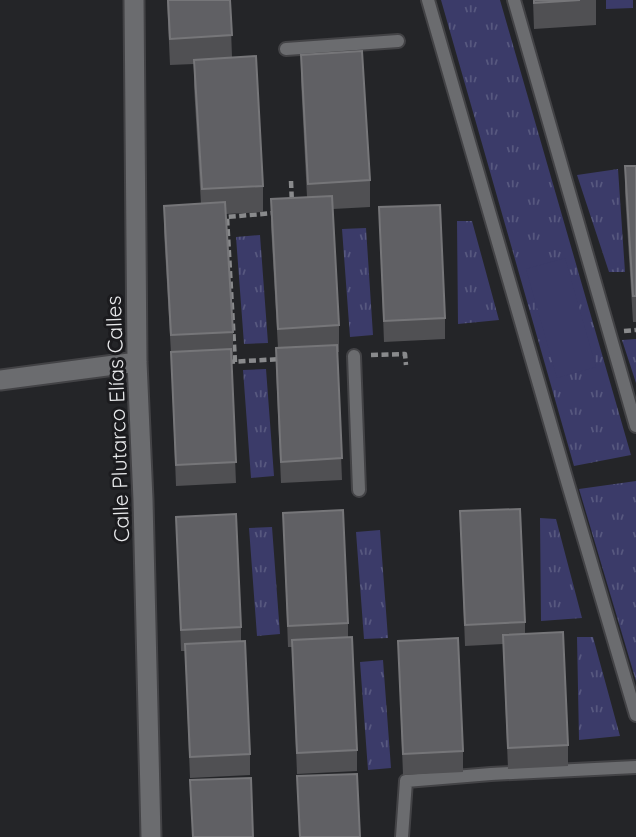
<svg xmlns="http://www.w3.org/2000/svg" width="636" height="837" font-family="Quicksand,sans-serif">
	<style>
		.grass { fill: url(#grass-tufts) }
		.pitch { fill: #3b3b69 }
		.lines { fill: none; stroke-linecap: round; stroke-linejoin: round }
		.service-casing { stroke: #434346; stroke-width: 16 }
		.minor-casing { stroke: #434346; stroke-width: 23 }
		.path { stroke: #898a8c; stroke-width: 4.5; stroke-dasharray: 7 3.5; stroke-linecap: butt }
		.service { stroke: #6b6c6f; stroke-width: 12 }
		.minor { stroke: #6b6c6f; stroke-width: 19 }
		.wall { fill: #505053 }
		.building { fill: #606064; stroke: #767679; stroke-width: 2 }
		.labels { text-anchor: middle; stroke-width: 6; stroke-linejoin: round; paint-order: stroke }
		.street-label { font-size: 21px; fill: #e9eaec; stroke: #1b1b1e }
	</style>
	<defs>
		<pattern id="grass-tufts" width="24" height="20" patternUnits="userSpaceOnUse" patternTransform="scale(1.75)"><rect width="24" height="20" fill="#3b3b69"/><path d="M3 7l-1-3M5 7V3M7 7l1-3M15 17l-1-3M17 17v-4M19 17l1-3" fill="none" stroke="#57587f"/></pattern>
	</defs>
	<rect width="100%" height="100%" fill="#242528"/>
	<path class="grass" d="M441,0h59l131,455 -57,11z
		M606,0h27v8l-27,1z
		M618,169l7,103h-16l-32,-97z
		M457,221h15l27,99 -41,4z
		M366,228l7,107 -23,2 -8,-108z
		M260,235l8,108 -24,1 -8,-107z
		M636,339v44l-14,-43z
		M266,369l8,107 -23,2 -8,-108z
		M636,481v200l-57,-192z
		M540,518l16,1 26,99 -41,3z
		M272,527l8,107 -23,2 -8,-108z
		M380,530l8,108 -24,1 -8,-107z
		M577,637h16l27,99 -41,4z
		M383,660l8,108 -23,2 -8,-108z"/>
	<path class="pitch" d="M565,258l31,109 -39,11 -31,-109z"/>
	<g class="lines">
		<g class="service-casing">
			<path id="service" d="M428,0l139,481 69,234
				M514,0l122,426
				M286,49l112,-8
				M354,356l5,134
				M402,837l4,-56 85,-7 145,-7"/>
		</g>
		<g class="minor-casing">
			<path id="minor" d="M134,0l3,362 6,138 8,337
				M0,380l137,-18"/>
		</g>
		<path class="path" d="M291,181l1,23
			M624,331l12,-1
			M371,355l34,-1 1,11
			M228,362l54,-3
			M235,362l-8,-145 47,-4"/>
		<use href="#service" class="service"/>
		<use href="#minor" class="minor"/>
	</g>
	<path class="wall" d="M167,0h63l2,57 31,129v26l-37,2 7,118v26h-2l5,125 -60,3 -5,-133 -7,-121v-26l37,-2 -7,-118v-22l-24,1z
		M533,0h63v25l-62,4z
		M301,55l69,125v27l-37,2 6,116v27h-2l5,128 -61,3 -5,-114v-21h2l-7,-122v-27l36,-2 -6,-116z
		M625,166h11v156h-3l-8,-129z
		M379,207l66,111v21l-61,3z
		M460,511l65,111v11l43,112v21l-60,3 -5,-125 -38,2z
		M283,513l65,110v14l9,113v21l-60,3 -5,-127h-4z
		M176,517l65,110v14l9,113v21l-60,3 -5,-127h-4z
		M398,641l65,110v21l-60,3z
		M297,776l63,61h-61z"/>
	<path class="building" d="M168,0h62l2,35 -62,4z
		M534,0h46l-46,3z
		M362,51l8,129 -62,4 -7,-129z
		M256,56l7,130 -61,3 -8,-129z
		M625,166h11v130h-3z
		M332,196l7,129 -61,4 -7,-130z
		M225,202l8,130 -62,3 -7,-129z
		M440,205l5,113 -61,3 -5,-114z
		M337,345l5,113 -61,4 -5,-114z
		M231,349l5,113 -60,3 -5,-113z
		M520,509l5,113 -60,3 -5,-114z
		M343,510l5,113 -60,3 -5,-113z
		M236,514l5,113 -60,3 -5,-113z
		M563,632l5,113 -60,3 -5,-113z
		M352,637l5,113 -60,3 -5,-113z
		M458,638l5,113 -60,3 -5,-113z
		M245,641l5,113 -60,3 -5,-113z
		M357,774l3,63h-60l-3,-61z
		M251,778l2,59h-60l-3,-57z"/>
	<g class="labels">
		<g class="street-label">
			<text transform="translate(118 419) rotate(-92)" y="7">Calle Plutarco Elías Calles</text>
		</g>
	</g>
</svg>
